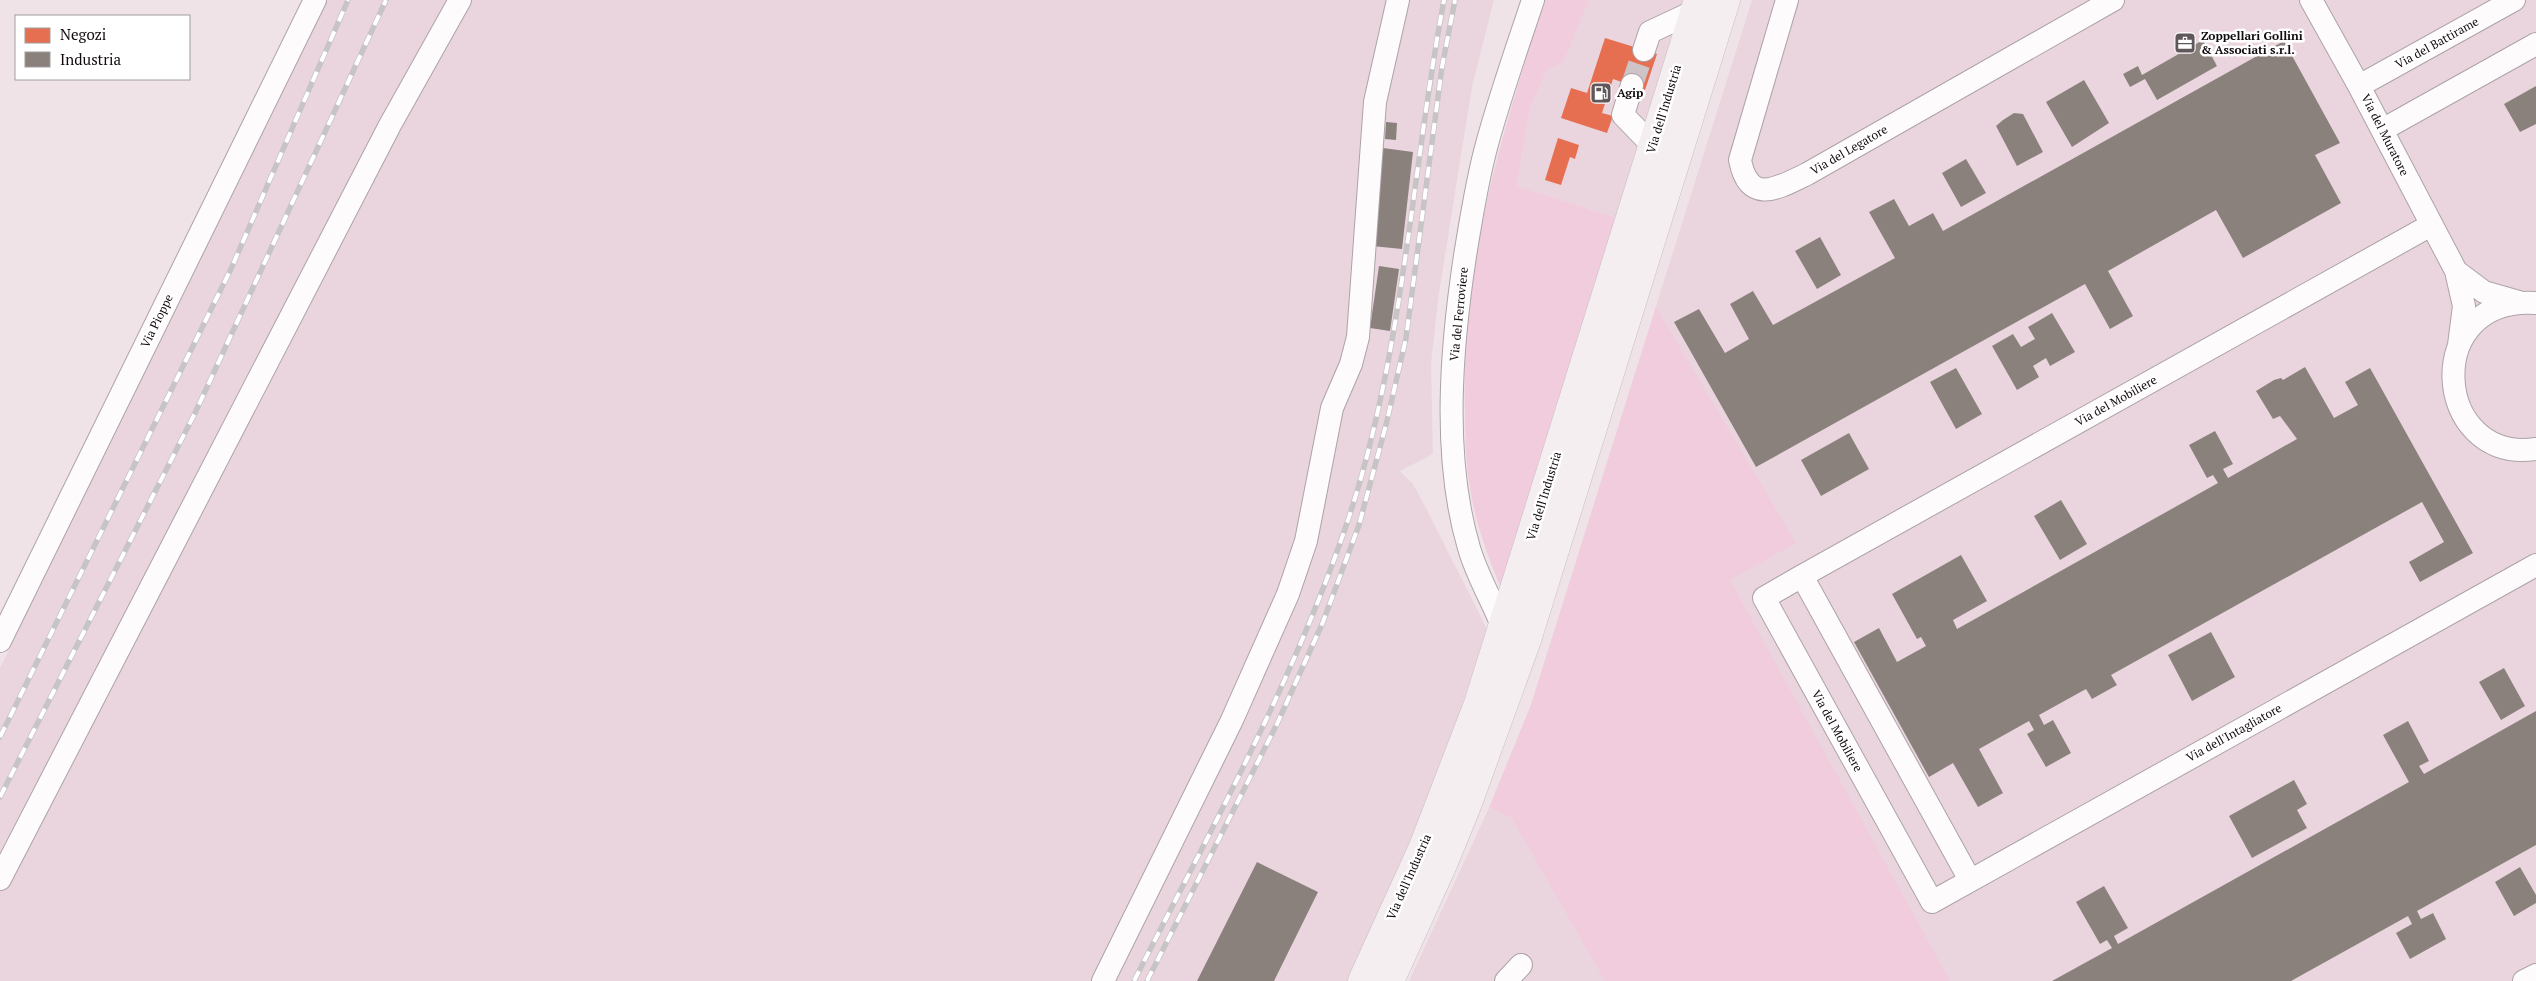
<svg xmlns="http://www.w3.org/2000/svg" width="2536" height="981" font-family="'PT Serif',serif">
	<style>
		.built { fill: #ead5de }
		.green { fill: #f0ccdc }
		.shops { fill: #e76f51 }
		.industry { fill: #8a817c }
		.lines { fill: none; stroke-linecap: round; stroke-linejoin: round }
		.minor-tunnel { stroke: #cec3c7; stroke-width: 22; stroke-dasharray: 22 11; stroke-linecap: butt }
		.minor-casing { stroke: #aca3a7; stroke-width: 24 }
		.major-casing { stroke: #c5bfc2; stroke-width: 29 }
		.minor { stroke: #fdfbfc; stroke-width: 22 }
		.major { stroke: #f5eef1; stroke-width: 28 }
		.rail-casing { stroke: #c6c4c5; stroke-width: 5.5 }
		.rail { stroke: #fff; stroke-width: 4; stroke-dasharray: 11; stroke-linecap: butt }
		.labels { text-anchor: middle; stroke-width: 5; stroke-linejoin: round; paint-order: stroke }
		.poi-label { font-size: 12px; font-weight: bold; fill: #120b0e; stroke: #fff; text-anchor: start }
		.street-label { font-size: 12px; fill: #120b0e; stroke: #fff }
	</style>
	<rect width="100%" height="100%" fill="#efe3e8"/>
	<path class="built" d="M324,0h1170l-22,87 -33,206 -8,71 2,90 -33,17 13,13 13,24 62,123 -52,148 -86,202h-1350v-313z
		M1589,0h96l-67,218 -101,-32 13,-77 17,-40z
		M1752,0h784v981h-1127l80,-173 42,-103z"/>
	<path class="green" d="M1545,0h44l-26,62 -16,7 -17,40 -13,77 101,32 -116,373c-13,-32 -25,-63 -31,-97 -5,-27 -6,-56 -6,-84 -5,-142 36,-276 80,-410z
		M1656,307l140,236 -66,37 220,401h-345l-94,-164 -22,-9 42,-103z"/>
	<path class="shops" d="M1605,38l52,16 -12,36 -32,-11 -11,34 11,3 -6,17 -46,-15 10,-30 16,5z
		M1558,138l21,7 -4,14 -5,-2 -9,28 -16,-5z"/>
	<path class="industry" d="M2203,40l14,26 -60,34 -12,-21 -15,8 -7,-13 15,-8 4,9z
		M2284,41l56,102 -25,12 26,48 -98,55 -27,-48 -108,61 25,45 -23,13 -25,-45 -329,183 -82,-145 25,-13 26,44 24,-14 -19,-35 23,-13 20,34 122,-67 -26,-46 25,-13 15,27 24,-13 10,18z
		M2084,80l25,43 -37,24 -26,-45z
		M2536,86v38l-16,8 -16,-28z
		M2014,113l9,1 20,38 -26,14 -21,-40 7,-6z
		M1386,122l11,1 -1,17 -11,-1z
		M1383,148l30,4 -11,97 -30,-3z
		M1966,159l20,34 -25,14 -19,-34z
		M1820,237l21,38 -24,14 -22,-38z
		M1379,266l20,3 -9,62 -20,-3z
		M2052,313l23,39 -25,14 -4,-8 -13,8 6,11 -22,13 -25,-44 21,-12 8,13 14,-8 -7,-12z
		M2305,367l29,51 24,-13 -13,-23 25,-14 103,185 -53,29 -11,-20 35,-20 -22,-40 -311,173 6,10 -25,14 -6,-10 -47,26 5,10 9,-5 18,33 -25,14 -19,-33 7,-4 -5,-9 -50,28 24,44 -25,14 -25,-44 -24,14 -75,-135 25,-14 18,34 29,-16 -5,-9 -4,2 -25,-45 69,-39 26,46 -34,19 4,9 261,-146 -5,-8 -6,3 -18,-33 26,-14 18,33 -10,5 5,9 69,-39 -17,-23 -7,3 -17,-28 18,-11 7,-2 2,2z
		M1956,368l26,46 -26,15 -26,-47z
		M1849,433l20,36 -48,27 -20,-36z
		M2061,500l26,44 -27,16 -26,-44z
		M2211,632l24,45 -43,24 -24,-46z
		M2504,668l21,38 -24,14 -22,-38z
		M2536,711v134l-119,66 4,8 12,-6 13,26 -36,20 -14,-26 16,-9 -4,-8 -117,65h-239l60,-33 -5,-8 -7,4 -24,-42 28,-16 24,42 -14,8 4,8 291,-162 -26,-47 25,-14 21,40 -10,5 5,8z
		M2294,780l13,24 -10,6 10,18 -55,30 -23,-42z
		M1257,862l61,30 -44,89h-77z
		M2520,867l16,28v8l-22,13 -19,-34z"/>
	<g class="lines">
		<path class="minor-tunnel" d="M1632,85l12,-35"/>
		<g class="minor-casing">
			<path id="minor" d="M1787,0l-47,160c9,46 38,28 67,14l306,-174
				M2311,0l48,86 97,185 8,35 -5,39
				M1644,50l6,-18 45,-21
				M1632,85l-9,30 30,31
				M2359,86l155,-86
				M2382,130l154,-86
				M2456,271l28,21 35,10
				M2536,303c-116,-8 -104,161 0,146
				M1802,576l-38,22 168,304 604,-337
				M1503,628c-10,-26 -26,-52 -34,-80 -27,-91 -18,-200 -4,-292 6,-37 12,-76 22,-112 13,-48 30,-96 46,-144
				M0,641l315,-641
				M0,879l390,-754 70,-125
				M1970,880l-168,-304 629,-351
				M1103,981l129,-261 56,-126 18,-53 26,-133 19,-44 7,-27 17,-235 23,-102
				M1506,981l15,-16
				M2524,981l12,-6"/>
		</g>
		<g class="major-casing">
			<path id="major" d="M1362,981l61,-134 55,-143 220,-704
				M1390,981l54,-119 24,-59 59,-163 199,-640"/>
		</g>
		<use href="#minor" class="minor"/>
		<use href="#major" class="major"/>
		<g class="rail-casing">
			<path id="rail" d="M0,737l231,-468 117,-269
				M0,797l195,-384 191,-413
				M1134,981c76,-150 159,-298 213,-458 57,-170 64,-349 97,-523
				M1147,981l130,-257 46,-102 36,-97 27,-100 20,-87 36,-271 13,-67"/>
		</g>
		<use href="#rail" class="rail"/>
	</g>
	<defs>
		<g id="office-square" transform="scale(1.125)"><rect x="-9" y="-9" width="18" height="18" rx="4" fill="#5f575a" stroke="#fff"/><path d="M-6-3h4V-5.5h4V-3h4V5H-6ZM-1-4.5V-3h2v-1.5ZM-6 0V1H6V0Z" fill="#fff"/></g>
		<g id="fuel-square" transform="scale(1.125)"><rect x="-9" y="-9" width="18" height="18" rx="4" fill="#5f575a" stroke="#fff"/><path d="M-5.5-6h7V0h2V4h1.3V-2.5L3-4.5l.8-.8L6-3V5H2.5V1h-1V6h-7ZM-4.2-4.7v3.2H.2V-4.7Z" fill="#fff"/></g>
	</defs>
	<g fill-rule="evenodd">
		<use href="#office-square" x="2185" y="43"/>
		<use href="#fuel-square" x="1601" y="93"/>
	</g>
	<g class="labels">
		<g class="poi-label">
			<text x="2201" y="40">Zoppellari Gollini<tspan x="2201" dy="14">&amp; Associati s.r.l.</tspan></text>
			<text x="1617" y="97">Agip</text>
		</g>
		<g class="street-label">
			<text transform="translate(2437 43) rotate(-29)" y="4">Via del Battirame</text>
			<text transform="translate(1664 109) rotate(-73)" y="4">Via dell'Industria</text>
			<text transform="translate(2385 135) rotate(63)" y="4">Via del Muratore</text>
			<text transform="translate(1849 150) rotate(-30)" y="4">Via del Legatore</text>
			<text transform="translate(1459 314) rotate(-84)" y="4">Via del Ferroviere</text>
			<text transform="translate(157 321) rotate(-64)" y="4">Via Pioppe</text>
			<text transform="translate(2116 401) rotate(-29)" y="4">Via del Mobiliere</text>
			<text transform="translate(1544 496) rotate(-73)" y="4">Via dell'Industria</text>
			<text transform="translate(1837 731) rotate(61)" y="4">Via del Mobiliere</text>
			<text transform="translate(2234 733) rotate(-29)" y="4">Via dell'Intagliatore</text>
			<text transform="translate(1409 877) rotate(-66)" y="4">Via dell'Industria</text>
		</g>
	</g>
	<rect x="15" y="15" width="175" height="65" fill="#ffffff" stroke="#a09d9f"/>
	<rect x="25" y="28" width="25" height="15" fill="#e76f51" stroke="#a09d9f"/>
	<text x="60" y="40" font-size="15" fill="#120b0e">Negozi</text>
	<rect x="25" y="52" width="25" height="15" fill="#8a817c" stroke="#a09d9f"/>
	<text x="60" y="65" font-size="15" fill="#120b0e">Industria</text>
</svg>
